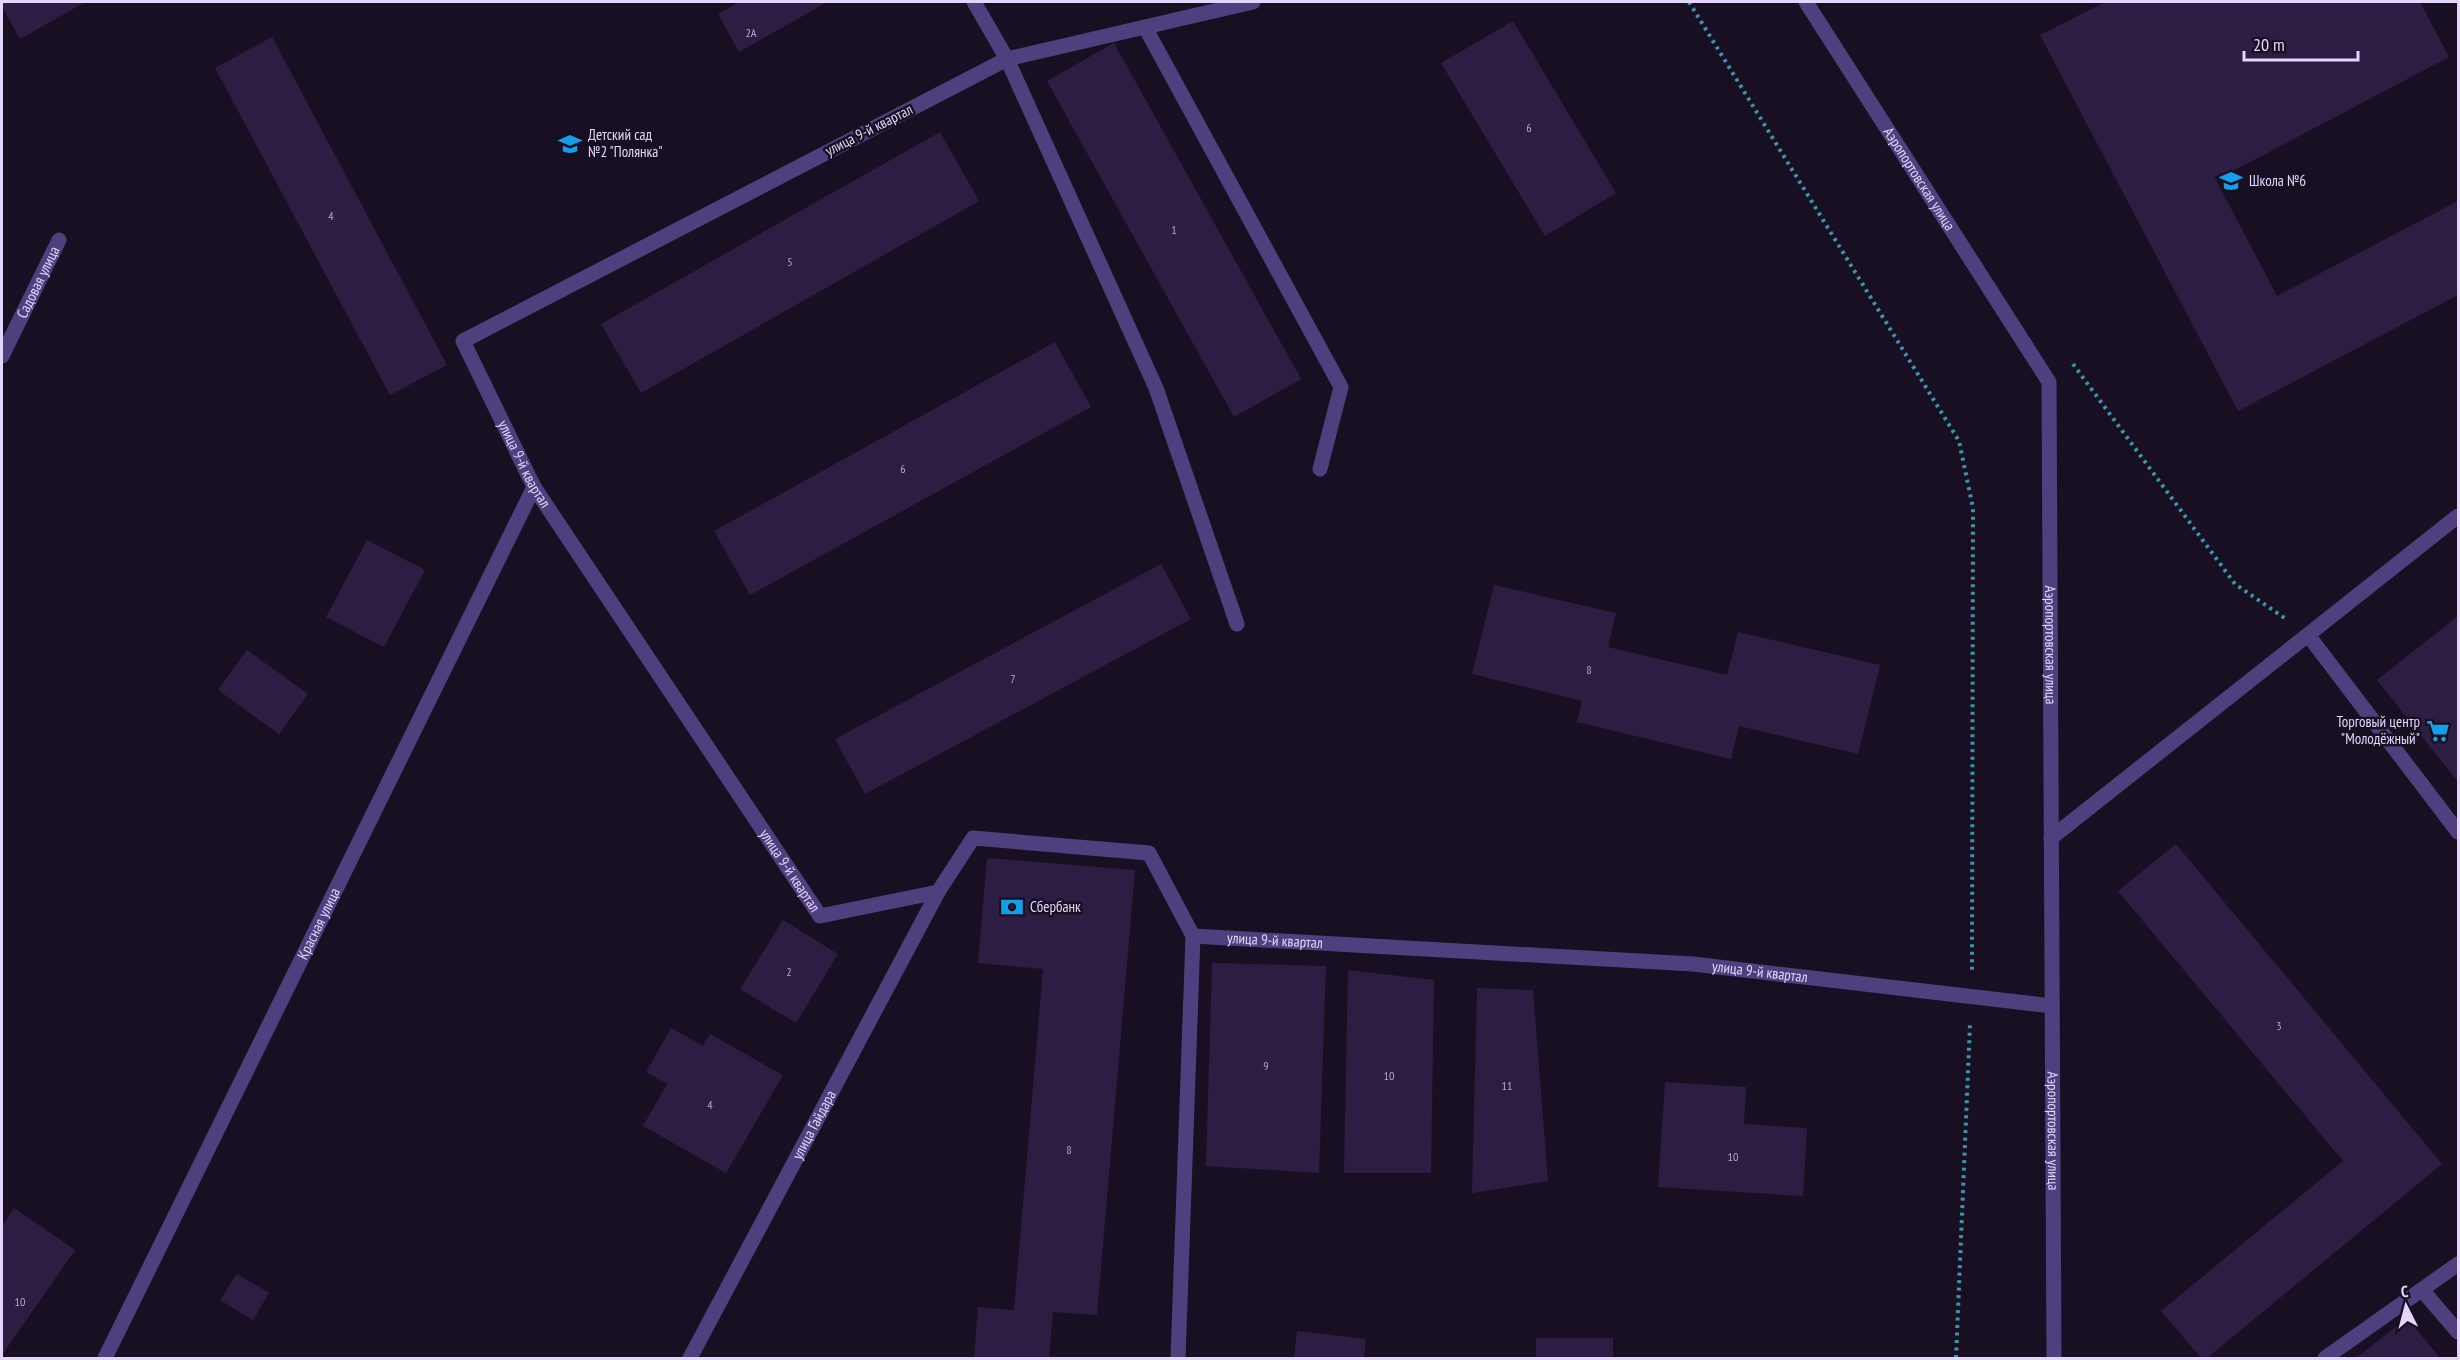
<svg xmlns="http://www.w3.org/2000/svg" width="2460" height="1360" font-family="'PT Sans Narrow',sans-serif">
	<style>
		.building { fill: #2e1d42 }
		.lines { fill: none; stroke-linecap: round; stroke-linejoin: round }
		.path { stroke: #3996ac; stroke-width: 4; stroke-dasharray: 3 4.5; stroke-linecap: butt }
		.minor { stroke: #503f7e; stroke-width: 15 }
		.labels { text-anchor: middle; stroke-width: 5; stroke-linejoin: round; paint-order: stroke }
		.number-label { font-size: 12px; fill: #b6a7ce }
		.street-label { font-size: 15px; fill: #e3d5fc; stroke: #181022 }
		.poi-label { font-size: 15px; fill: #e3d5fc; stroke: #181022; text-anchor: start }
	</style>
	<rect width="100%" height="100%" fill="#181022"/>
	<path class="building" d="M2,2h83l-65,37 -18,-32z
		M739,2h88l-88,50 -21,-38z
		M2105,2h315l29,55 -233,123 61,116 181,-95v94l-220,116 -198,-376z
		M1513,21l103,172 -71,43 -104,-173z
		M272,37l175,328 -57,30 -175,-327z
		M1114,43l187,336 -67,38 -187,-336z
		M940,132l39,69 -338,192 -40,-69z
		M1055,342l36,65 -341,188 -36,-64z
		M367,540l58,30 -41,77 -58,-30z
		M1161,564l30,55 -326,175 -30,-55z
		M1494,585l122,28 -8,34 119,28 11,-43 142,33 -22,89 -119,-28 -8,33 -154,-37 5,-21 -110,-27z
		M2458,616v166l-81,-102z
		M247,650l61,44 -29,40 -61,-44z
		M2176,844l266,320 -235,194h-6l-40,-47 182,-150 -225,-270z
		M987,858l148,12 -38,445 -44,-3 -4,46h-75l4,-51 36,3 29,-341 -65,-6z
		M783,920l55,34 -42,69 -56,-34z
		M1212,963l114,3 -7,207 -113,-7z
		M1348,970l86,10 -3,193h-87z
		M1477,988l56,2 15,191 -76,12z
		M671,1028l32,18 7,-12 73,41 -57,98 -83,-47 24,-42 -21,-12z
		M1665,1082l81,5 -2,37 63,4 -4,68 -145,-9z
		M14,1208l61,42 -73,105v-129z
		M237,1274l32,19 -16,27 -33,-20z
		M2407,1318l33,40h-84z
		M1297,1331l69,8 -2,19h-70z
		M1536,1338h77v20h-77z"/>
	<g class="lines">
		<path class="path" d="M1689,2l270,439 14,67 -1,463
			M2073,364l162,220 51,35
			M1956,1358l14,-334"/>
		<g class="minor">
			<path id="s1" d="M974,2l33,57 -544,282 71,146 286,429 118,-24 35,-54 176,15 44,83 500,28 359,42"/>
			<path id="s2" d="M1806,2l243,380 5,976"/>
			<path d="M1145,27l196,360 -21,82"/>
			<path id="s3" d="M2,356l57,-116"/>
			<path d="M1237,624l-81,-236 -149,-329 246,-57"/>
			<path d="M2308,635l150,197"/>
			<path d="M2051,838l407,-322"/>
			<path d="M2422,1290l36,42"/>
			<path id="s4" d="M105,1358l429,-871"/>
			<path id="s5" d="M690,1358l248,-466"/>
			<path d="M1178,1358l15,-422"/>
			<path d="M2325,1358l133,-94"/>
		</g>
	</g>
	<defs>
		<g id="school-bare" transform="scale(1.8)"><path d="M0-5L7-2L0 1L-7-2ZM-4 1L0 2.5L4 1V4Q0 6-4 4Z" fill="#139fe9" stroke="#181022" stroke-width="2.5" paint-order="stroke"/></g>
		<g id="supermarket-bare" transform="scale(1.8)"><path d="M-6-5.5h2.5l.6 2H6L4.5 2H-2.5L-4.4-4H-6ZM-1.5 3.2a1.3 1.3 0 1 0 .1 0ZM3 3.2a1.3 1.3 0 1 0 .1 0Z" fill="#139fe9" stroke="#181022" stroke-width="2.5" paint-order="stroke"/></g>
		<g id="bank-bare" transform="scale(1.8)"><path d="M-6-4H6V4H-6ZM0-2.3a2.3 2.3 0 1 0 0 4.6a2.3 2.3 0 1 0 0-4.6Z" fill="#139fe9" stroke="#181022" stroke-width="2.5" paint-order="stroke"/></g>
	</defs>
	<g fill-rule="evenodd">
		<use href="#school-bare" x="570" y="144"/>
		<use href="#school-bare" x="2231" y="181"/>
		<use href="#supermarket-bare" x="2438" y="731"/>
		<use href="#bank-bare" x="1012" y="907"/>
	</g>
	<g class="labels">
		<g class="number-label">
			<text x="751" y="37">2А</text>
			<text x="1529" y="132">6</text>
			<text x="331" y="220">4</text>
			<text x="1174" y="234">1</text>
			<text x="790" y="266">5</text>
			<text x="903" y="473">6</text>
			<text x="1589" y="674">8</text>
			<text x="1013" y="683">7</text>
			<text x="789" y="976">2</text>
			<text x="2279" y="1030">3</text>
			<text x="1266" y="1070">9</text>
			<text x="1389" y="1080">10</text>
			<text x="1507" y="1090">11</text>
			<text x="710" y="1109">4</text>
			<text x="1069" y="1154">8</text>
			<text x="1733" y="1161">10</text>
			<text x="20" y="1306">10</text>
		</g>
		<g class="street-label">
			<text transform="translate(869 130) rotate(-27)" y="5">улица 9-й квартал</text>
			<text dy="5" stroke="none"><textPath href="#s2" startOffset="210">Аэропортовская улица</textPath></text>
			<text dy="5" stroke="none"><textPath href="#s3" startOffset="82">Садовая улица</textPath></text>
			<text dy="5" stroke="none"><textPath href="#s1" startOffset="816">улица 9-й квартал</textPath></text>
			<text dy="5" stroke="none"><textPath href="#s2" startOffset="714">Аэропортовская улица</textPath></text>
			<text dy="5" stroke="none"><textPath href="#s1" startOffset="1302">улица 9-й квартал</textPath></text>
			<text dy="5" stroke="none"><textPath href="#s4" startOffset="484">Красная улица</textPath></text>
			<text dy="5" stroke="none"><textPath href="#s1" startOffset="1894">улица 9-й квартал</textPath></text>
			<text dy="5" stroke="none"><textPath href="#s1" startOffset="2380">улица 9-й квартал</textPath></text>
			<text dy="5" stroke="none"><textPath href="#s5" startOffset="264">улица Гайдара</textPath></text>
			<text dy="5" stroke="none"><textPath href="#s2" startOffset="1200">Аэропортовская улица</textPath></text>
		</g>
		<g class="poi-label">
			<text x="588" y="140">Детский сад<tspan x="588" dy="17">№2 "Полянка"</tspan></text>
			<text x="2249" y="186">Школа №6</text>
			<text x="2420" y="727" text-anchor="end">Торговый центр<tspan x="2420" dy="17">"Молодёжный"</tspan></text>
			<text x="1030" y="912">Сбербанк</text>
		</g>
	</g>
	<rect width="2460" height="1360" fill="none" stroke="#e3d5fc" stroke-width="6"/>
	<g transform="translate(2406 1306) rotate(354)" stroke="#181022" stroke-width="4.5" paint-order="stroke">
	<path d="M0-4.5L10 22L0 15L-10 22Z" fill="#e3d5fc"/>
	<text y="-9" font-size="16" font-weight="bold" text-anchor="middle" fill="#e3d5fc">С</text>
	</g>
	<path d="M2244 51v9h114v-9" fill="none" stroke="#e3d5fc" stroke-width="3"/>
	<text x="2253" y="51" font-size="18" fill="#e3d5fc" stroke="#181022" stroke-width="4.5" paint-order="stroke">20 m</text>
</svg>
